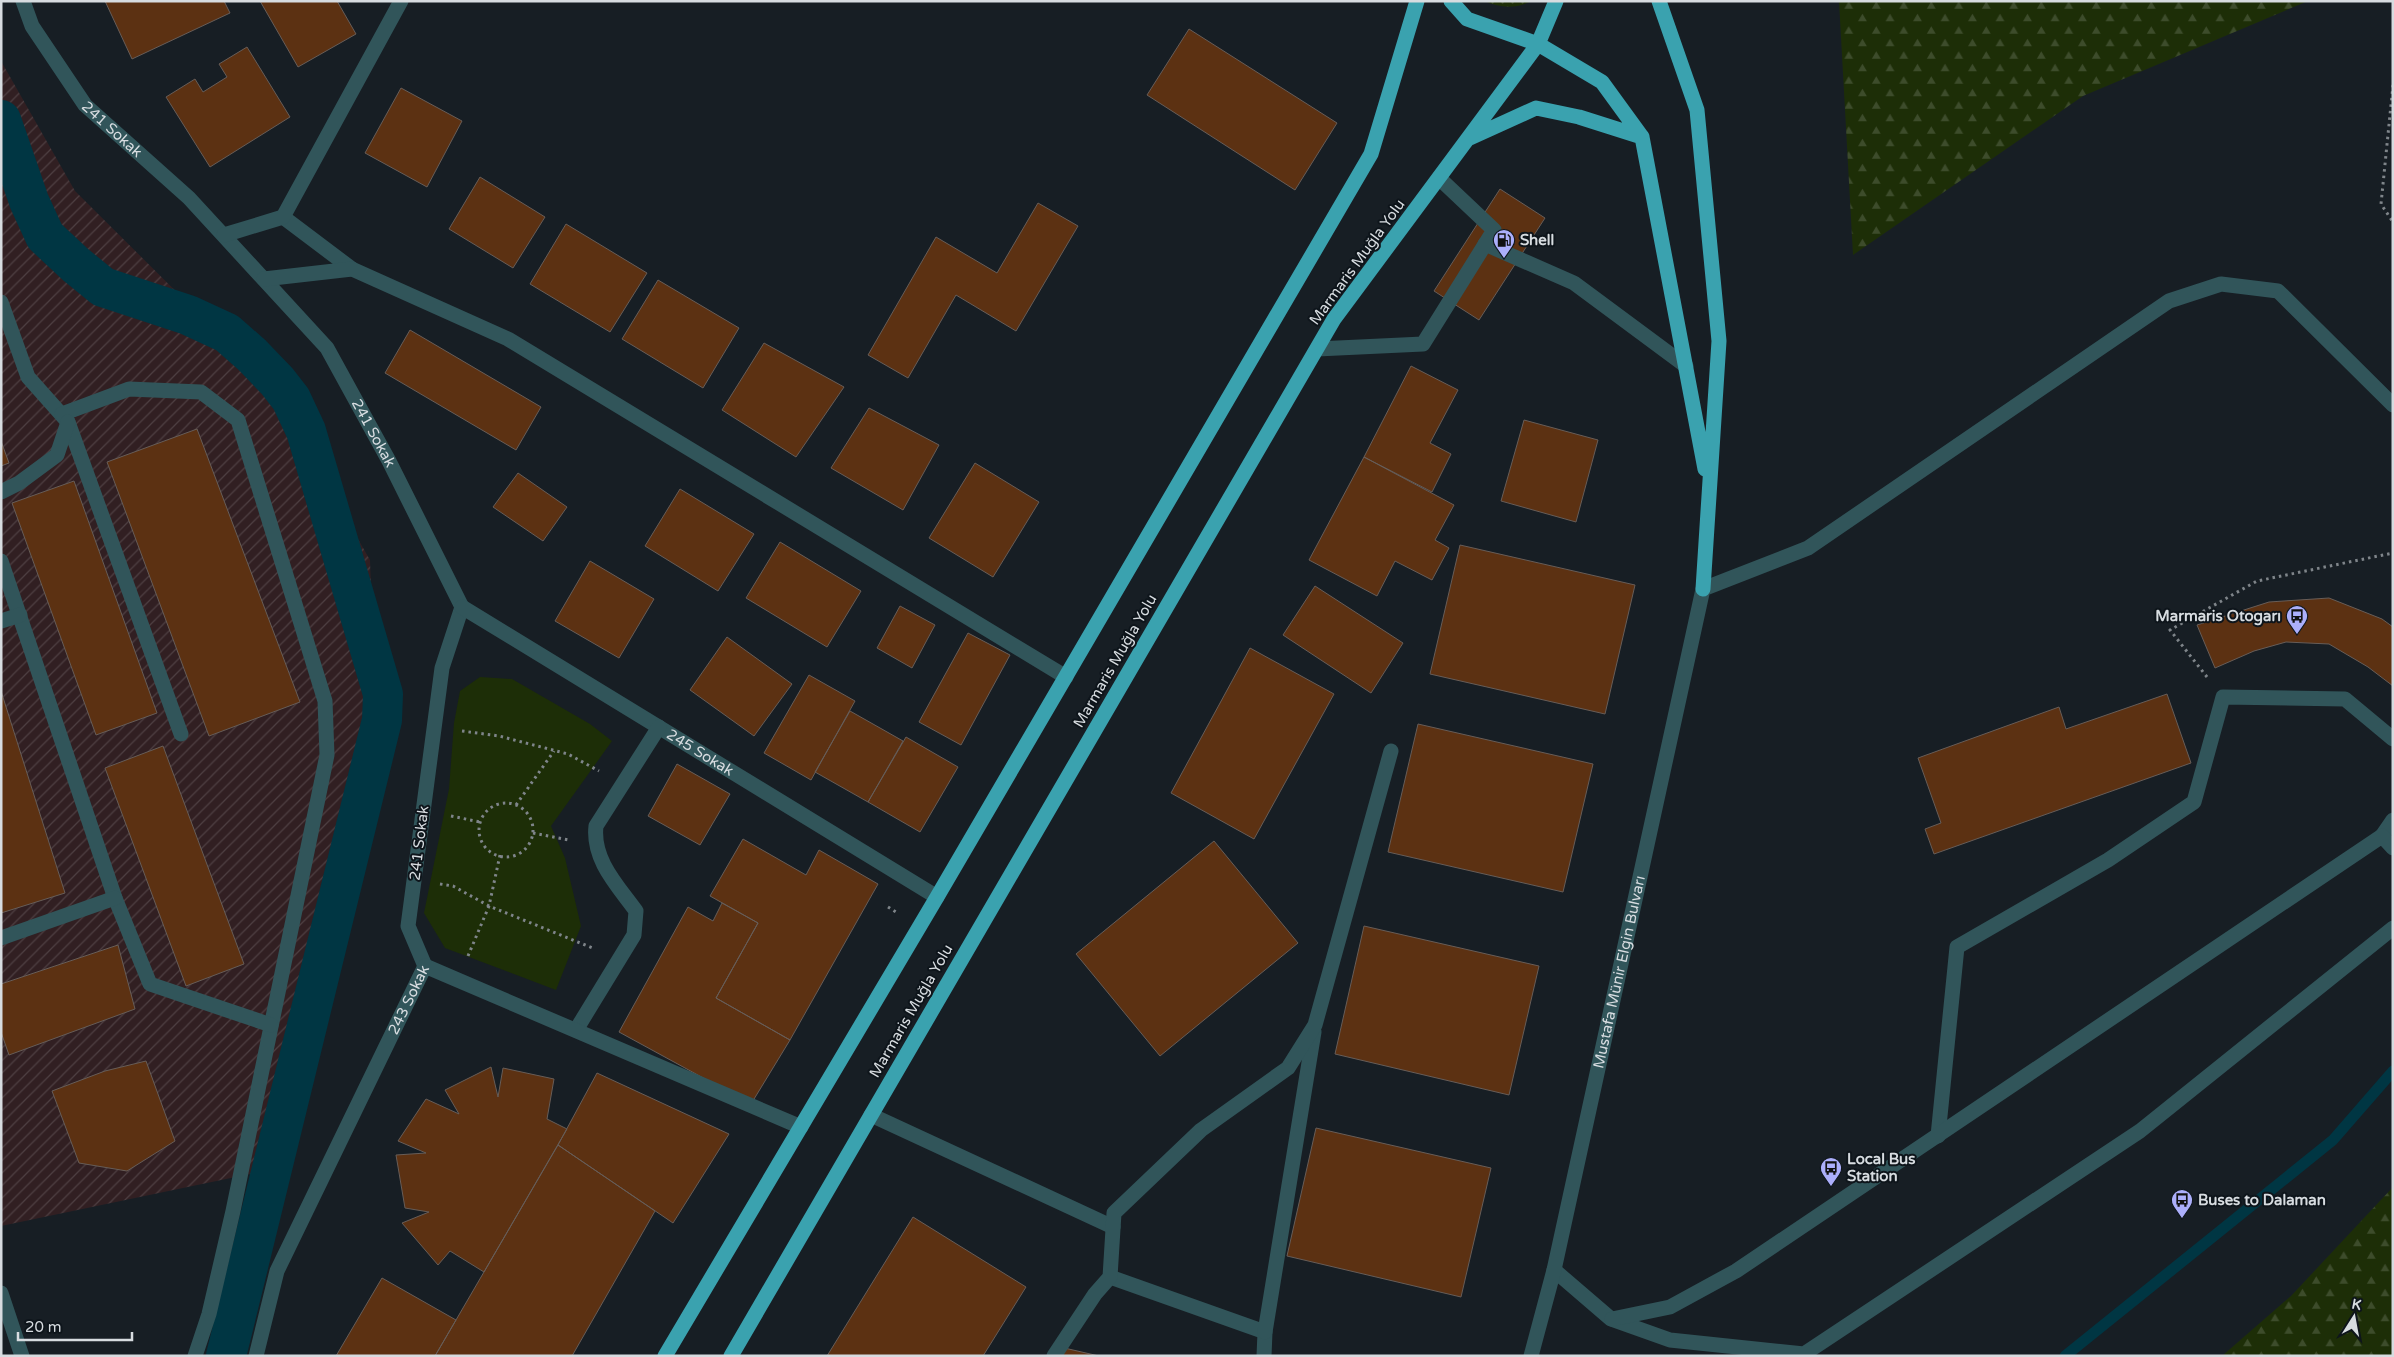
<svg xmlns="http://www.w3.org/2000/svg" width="2394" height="1357" font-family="'Varela Round',sans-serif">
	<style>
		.industrial { fill: url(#industrial-furrows) }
		.grass { fill: url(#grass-dots) }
		.forest { fill: url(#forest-firs) }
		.park { fill: #1d2e07 }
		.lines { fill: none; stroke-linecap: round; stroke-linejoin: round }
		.stream { stroke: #003643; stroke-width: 11 }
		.canal { stroke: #003643; stroke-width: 40 }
		.building { fill: #5c3112; stroke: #675d58 }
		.path { stroke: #7f858a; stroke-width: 3; stroke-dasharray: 2.5 4; stroke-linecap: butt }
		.minor { stroke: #31555a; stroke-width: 15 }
		.highway { stroke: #3aa2af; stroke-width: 15 }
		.labels { text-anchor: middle; stroke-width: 4; stroke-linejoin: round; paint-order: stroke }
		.street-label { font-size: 15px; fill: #d7dce0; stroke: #0e151b }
		.poi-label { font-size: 15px; font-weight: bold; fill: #d7dce0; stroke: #0e151b; text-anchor: start }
	</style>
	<defs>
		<pattern id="industrial-furrows" width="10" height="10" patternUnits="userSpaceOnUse" patternTransform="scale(1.25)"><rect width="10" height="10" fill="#311f22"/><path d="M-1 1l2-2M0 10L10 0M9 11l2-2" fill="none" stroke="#4e3f42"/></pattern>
		<pattern id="grass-dots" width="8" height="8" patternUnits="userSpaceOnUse" patternTransform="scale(1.25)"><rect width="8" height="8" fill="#1d2e07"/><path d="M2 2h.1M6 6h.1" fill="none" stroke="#3d4c2b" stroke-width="1.8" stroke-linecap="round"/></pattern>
		<pattern id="forest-firs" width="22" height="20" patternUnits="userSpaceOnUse" patternTransform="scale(1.25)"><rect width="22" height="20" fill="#1d2e07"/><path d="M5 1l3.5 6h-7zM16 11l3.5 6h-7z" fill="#3d4c2b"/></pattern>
	</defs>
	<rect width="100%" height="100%" fill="#171e24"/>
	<path class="industrial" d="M1,61l74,130 194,193 101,176 6,176 -116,436 -259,54z"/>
	<path class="grass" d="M1485,1h46c-14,8 -32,7 -46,0z"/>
	<path class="forest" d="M1839,1h469l-225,95 -230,159z
		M2393,1187v169h-171l69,-60z"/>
	<path class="park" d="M480,677l32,2 78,45 22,17 -61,85 14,32 16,68 -25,64 -111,-42 -21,-35 25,-124 5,-66 6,-32z"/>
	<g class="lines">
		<path class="stream" d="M2065,1356l268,-216 60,-69"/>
		<path class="canal" d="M1,120l28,81 16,35 31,29 27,22 85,28 39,18 25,22 25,26 14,18 15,32 77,263 -1,26 -156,636"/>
	</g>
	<path class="building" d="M105,1h119l6,12 -98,46z
		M260,1h77l19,33 -58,33z
		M1189,29l148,94 -42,67 -148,-95z
		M247,47l43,70 -80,50 -44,-70 29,-18 8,13 24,-15 -8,-13z
		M401,88l61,33 -35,66 -62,-34z
		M480,177l65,40 -32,51 -64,-39z
		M1500,189l45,29 -66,102 -45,-29z
		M1038,203l40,23 -62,105 -60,-36 -48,83 -40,-23 68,-118 61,36z
		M566,224l81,49 -37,59 -80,-48z
		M658,280l81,48 -36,60 -81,-49z
		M410,330l131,77 -25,43 -131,-77z
		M764,343l80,44 -48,70 -74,-47z
		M1411,366l47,24 -28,53 21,11 -19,38 -68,-35z
		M869,408l70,37 -36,65 -72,-42z
		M1524,420l74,20 -22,82 -75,-21z
		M197,429l103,273 -91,34 -102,-274z
		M1,441l8,22 -8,3z
		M1364,457l90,48 -19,35 14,8 -17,32 -37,-19 -18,35 -68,-36z
		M975,463l64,39 -46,75 -64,-39z
		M518,473l49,34 -24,34 -50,-34z
		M74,481l83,232 -61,22 -84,-232z
		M680,489l74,45 -36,57 -73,-45z
		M780,542l81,49 -34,56 -81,-49z
		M1460,545l175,40 -30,129 -175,-40z
		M590,561l64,38 -35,59 -64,-37z
		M1315,586l88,57 -32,50 -88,-58z
		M2329,598l53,21 11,8v59l-25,-19 -39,-23 -43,-2 -32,9 -39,17 -18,-43 72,-23z
		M900,606l35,19 -23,43 -35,-20z
		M968,633l42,22 -49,90 -42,-23z
		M727,637l65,47 -38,52 -64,-46z
		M1250,648l84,46 -80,145 -83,-46z
		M809,675l46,26 -44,79 -47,-27z
		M1,691l64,202 -64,20z
		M2167,694l24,69 -257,91 -9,-25 16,-6 -23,-65 141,-51 7,22z
		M850,711l53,30 -35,61 -53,-30z
		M1418,724l175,40 -30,128 -175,-40z
		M906,737l52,30 -38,65 -52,-30z
		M163,746l81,218 -58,22 -81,-218z
		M677,764l53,30 -30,51 -52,-29z
		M743,839l63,36 13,-25 59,34 -88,156 -74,-42 42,-75 -48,-27z
		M1214,841l84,102 -138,113 -84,-102z
		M722,903l36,20 -42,75 74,42 -39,64 -132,-72 69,-125 25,14z
		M1364,926l175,40 -30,129 -174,-41z
		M118,945l17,64 -126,46 -8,-23v-48z
		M146,1061l29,80 -48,30 -48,-8 -27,-72 53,-20z
		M491,1067l7,30 5,-29 51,11 -7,40 20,10 -83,143 -34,-21 -12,14 -36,-42 27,-11 -24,-4 -9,-53 30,-2 -28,-12 28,-42 33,15 -14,-24z
		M597,1073l132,61 -56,89 -115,-78z
		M1316,1128l175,40 -30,129 -174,-41z
		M558,1145l97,66 -83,145h-137z
		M913,1217l113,70 -43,69h-156z
		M382,1278l74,42 -21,36h-99z
		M1060,1347l39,9h-41z"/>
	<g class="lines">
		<path class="path" d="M2393,85l-12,119 12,18
			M2207,677l-37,-47 87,-49 136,-28
			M462,731l37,5 69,18 31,17
			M479 830a27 27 0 1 1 54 0a27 27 0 1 1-54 0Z
			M516,805l38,-54
			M451,816l29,6
			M533,833l36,7
			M440,884l13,2 36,20 11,-51
			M888,907l8,5
			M468,956l21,-50 106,43"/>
		<g class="minor">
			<path id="s1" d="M23,1l9,25 53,79 104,93 138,150 62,113 73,146 -20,61 -34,258 17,40"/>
			<path d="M283,217l69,52"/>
			<path d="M224,235l59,-18 118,-216"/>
			<path d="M1485,244l89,39 112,83"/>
			<path d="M264,279l88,-10 156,70 558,338"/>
			<path d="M1,302l27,75 40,45 113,312"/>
			<path d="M1317,349l106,-5 71,-114 -55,-52"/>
			<path d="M62,414l67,-25 72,3 37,28 87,281 2,54 -94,456 -24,103 -14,42"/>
			<path d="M1,492l18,-9 38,-28 11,-33"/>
			<path d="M1,561l114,337 35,86 121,41"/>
			<path id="s2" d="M462,607l475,290"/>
			<path d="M1,621l19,-6"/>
			<path d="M2382,836l11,-16"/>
			<path d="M1,938l114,-40"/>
			<path d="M576,1030l58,-95 2,-24c-18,-25 -44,-51 -40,-85l63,-99"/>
			<path d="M871,1115l242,112"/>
			<path d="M1938,1136l19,-189 151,-87 86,-58 29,-105 122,2 48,40"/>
			<path d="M1554,1270l57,49 59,21 134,14 336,-223 253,-203"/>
			<path d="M1110,1277l155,55 -1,24"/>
			<path d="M1,1293l21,63"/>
			<path d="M1612,1319l58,-12 66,-36 646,-435 11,12"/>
			<path d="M1265,1332l49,-300"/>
			<path id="s3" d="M256,1356l21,-85 148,-305 376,161"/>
			<path d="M1054,1356l41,-62 15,-17 4,-64 87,-83 87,-62 27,-43 76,-274"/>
			<path id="s4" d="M1531,1356l23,-86 149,-681 105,-41 361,-247 52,-17 57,7 115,114"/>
		</g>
		<path class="highway" d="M1451,1l16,18 71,25 64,38 40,55
			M1659,1l38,109 22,231 -16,248
			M1470,138l66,-30 43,9 63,20 63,332
			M665,1356l272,-459 434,-743 46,-153
			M731,1356l603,-1037 204,-275 18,-43"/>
	</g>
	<defs>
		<g id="fuel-pin" transform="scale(1.125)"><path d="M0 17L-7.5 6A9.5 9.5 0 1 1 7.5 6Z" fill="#acaffb" stroke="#0e151b"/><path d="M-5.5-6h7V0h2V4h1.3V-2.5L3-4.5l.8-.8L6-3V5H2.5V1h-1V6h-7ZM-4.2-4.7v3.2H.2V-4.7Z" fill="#111"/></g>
		<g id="bus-pin" transform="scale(1.125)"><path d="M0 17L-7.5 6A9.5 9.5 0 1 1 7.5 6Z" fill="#acaffb" stroke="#0e151b"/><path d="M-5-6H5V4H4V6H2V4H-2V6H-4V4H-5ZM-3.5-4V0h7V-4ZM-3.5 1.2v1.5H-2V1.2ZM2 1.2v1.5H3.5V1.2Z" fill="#111"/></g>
	</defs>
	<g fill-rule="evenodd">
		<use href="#fuel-pin" x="1504" y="240"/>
		<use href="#bus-pin" x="2297" y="616"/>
		<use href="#bus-pin" x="1831" y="1168"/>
		<use href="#bus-pin" x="2182" y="1200"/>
	</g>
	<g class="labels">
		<g class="street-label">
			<text dy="5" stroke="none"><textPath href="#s1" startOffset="158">241 Sokak</textPath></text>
			<text transform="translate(1357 262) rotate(-54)" y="5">Marmaris Muğla Yolu</text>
			<text dy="5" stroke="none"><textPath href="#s1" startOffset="562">241 Sokak</textPath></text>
			<text transform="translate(1115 661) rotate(-60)" y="5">Marmaris Muğla Yolu</text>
			<text dy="5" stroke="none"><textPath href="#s2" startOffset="279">245 Sokak</textPath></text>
			<text transform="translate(419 843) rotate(-83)" y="5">241 Sokak</text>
			<text dy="5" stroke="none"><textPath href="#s4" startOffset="394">Mustafa Münir Elgin Bulvarı</textPath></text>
			<text dy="5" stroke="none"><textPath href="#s3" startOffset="389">243 Sokak</textPath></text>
			<text transform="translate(911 1011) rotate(-60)" y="5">Marmaris Muğla Yolu</text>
		</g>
		<g class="poi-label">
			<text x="1520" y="245">Shell</text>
			<text x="2281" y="621" text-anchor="end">Marmaris Otogarı</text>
			<text x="1847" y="1164">Local Bus<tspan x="1847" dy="17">Station</tspan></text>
			<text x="2198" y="1205">Buses to Dalaman</text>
		</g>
	</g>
	<rect width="2394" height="1357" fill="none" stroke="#d7dce0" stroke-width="5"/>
	<g transform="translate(2354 1317) rotate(11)" stroke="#0e151b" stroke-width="4" paint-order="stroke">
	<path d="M0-4L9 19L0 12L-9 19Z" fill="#d7dce0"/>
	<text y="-8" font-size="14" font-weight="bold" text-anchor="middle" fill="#d7dce0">K</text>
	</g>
	<path d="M18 1332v8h114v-8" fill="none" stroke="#d7dce0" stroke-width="2.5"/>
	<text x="25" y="1332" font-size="15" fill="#d7dce0" stroke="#0e151b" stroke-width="4" paint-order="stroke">20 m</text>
</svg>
